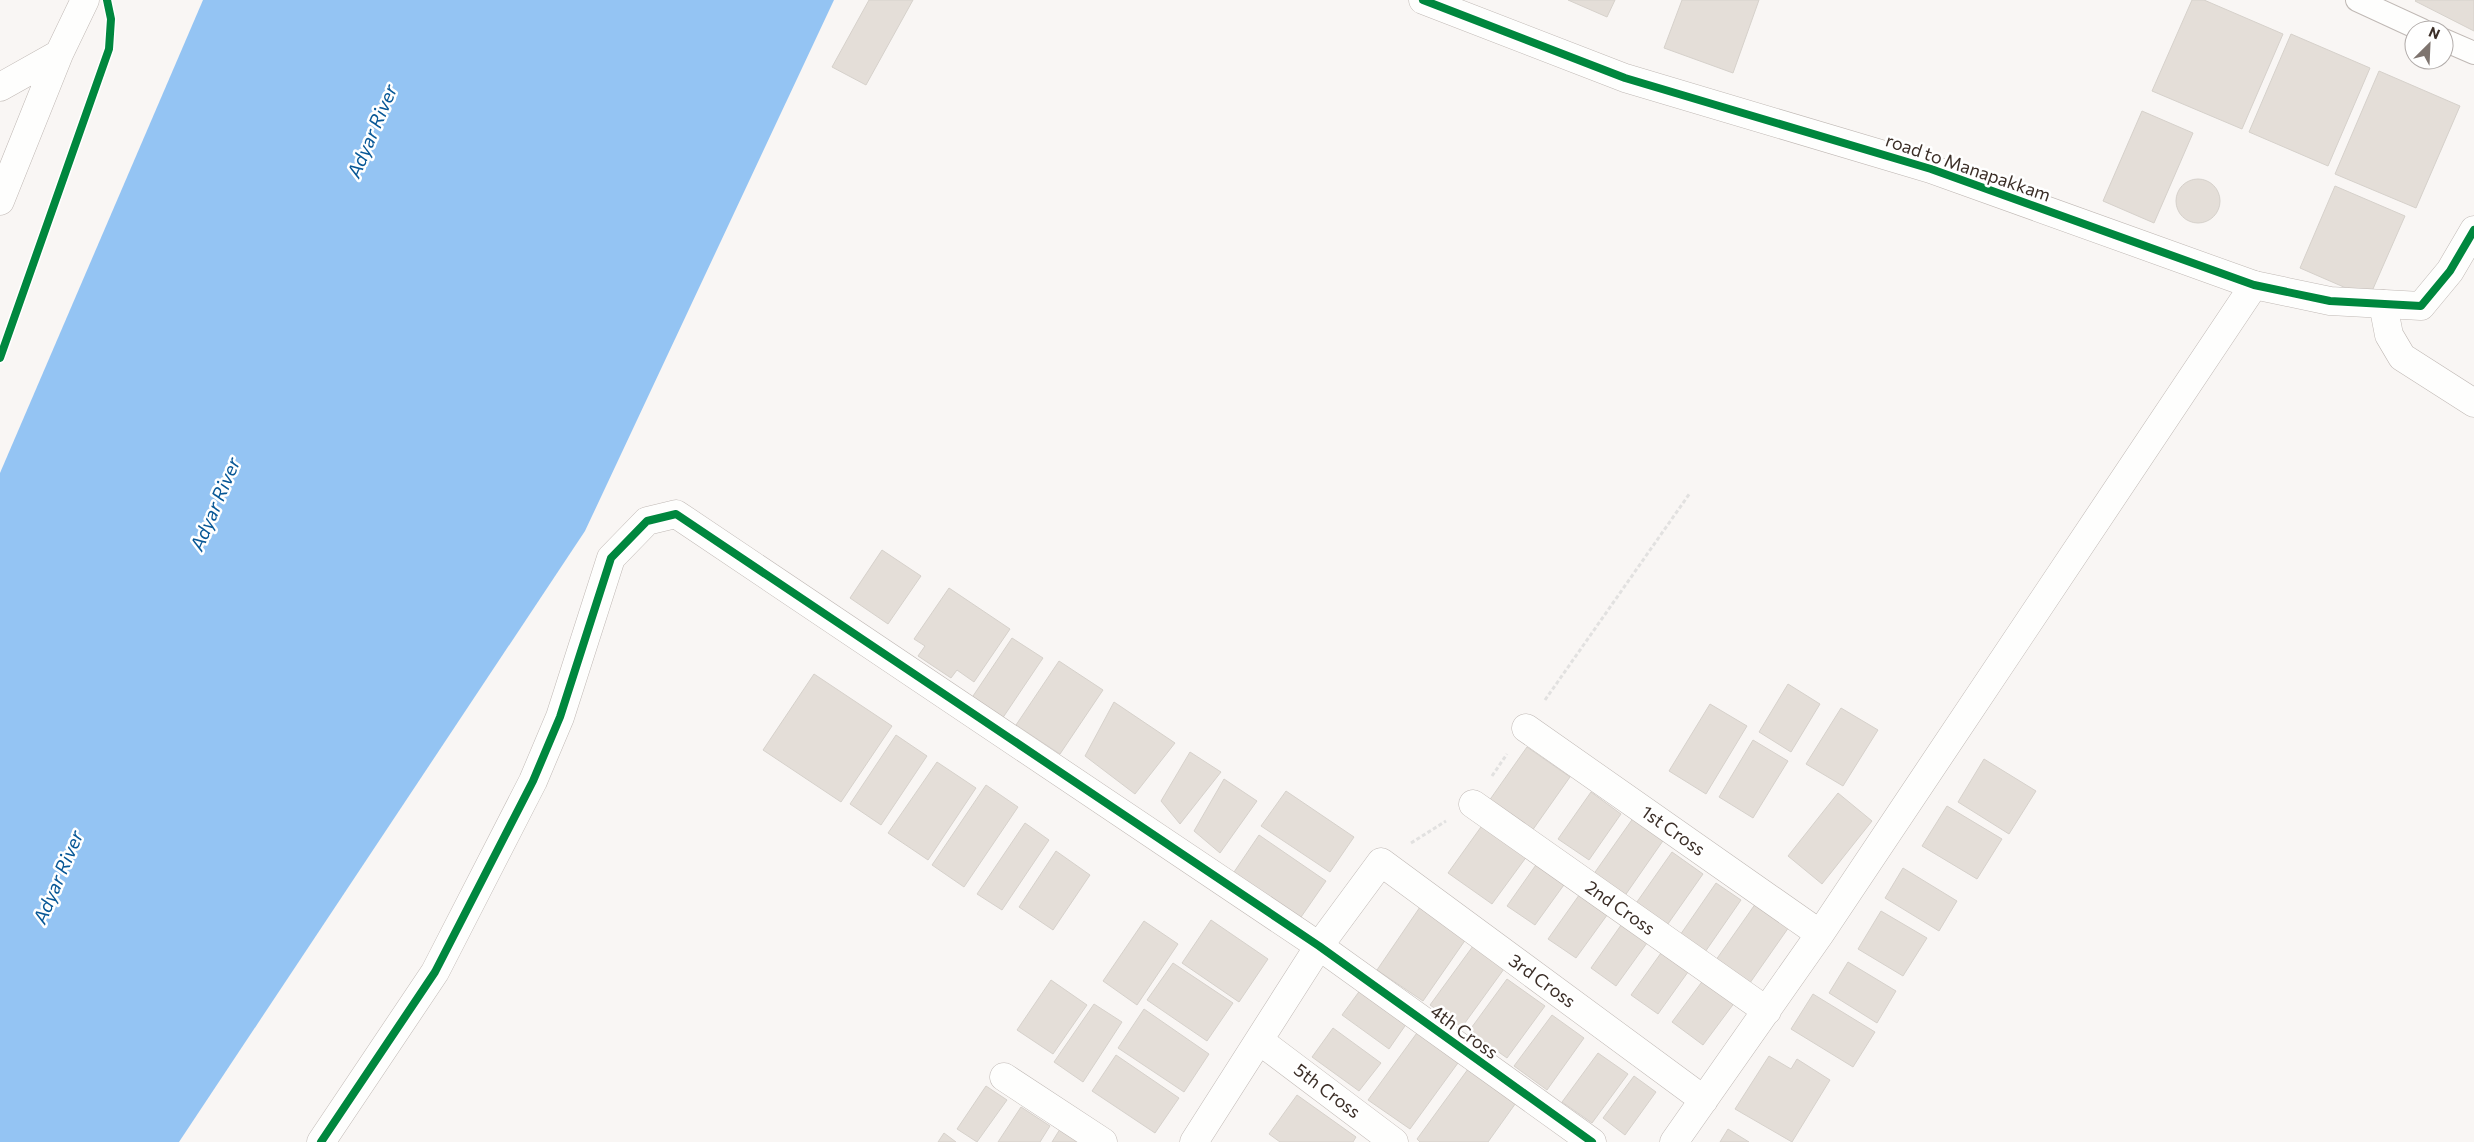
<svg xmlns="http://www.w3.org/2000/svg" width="2474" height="1142" font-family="Commissioner,sans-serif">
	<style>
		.water { fill: #94c4f3 }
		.building { fill: #e4ded8; stroke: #d6d1cb }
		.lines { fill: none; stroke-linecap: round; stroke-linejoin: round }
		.service-casing { stroke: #c0b9b5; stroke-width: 24 }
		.minor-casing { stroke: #c0b9b5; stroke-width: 29 }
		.tertiary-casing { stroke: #c0b9b5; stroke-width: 29 }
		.path { stroke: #e2e1e0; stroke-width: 3; stroke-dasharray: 4 2.5; stroke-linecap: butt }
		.service { stroke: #fefefd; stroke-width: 22 }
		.minor { stroke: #fefefd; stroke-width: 28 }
		.tertiary { stroke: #fefefd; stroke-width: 28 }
		.cycleway-casing { stroke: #fff; stroke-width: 11 }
		.cycleway { stroke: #00873e; stroke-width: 8 }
		.labels { text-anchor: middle; stroke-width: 5; stroke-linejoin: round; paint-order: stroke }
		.street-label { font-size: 18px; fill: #3b2e27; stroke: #fff }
		.water-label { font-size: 19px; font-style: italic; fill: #075796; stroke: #fff }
	</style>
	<rect width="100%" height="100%" fill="#f9f6f4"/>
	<path class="water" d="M203,0h631l-249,531 -406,611h-179v-669z"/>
	<path class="building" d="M869,0h44l-47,85 -34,-18z
		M1568,0h47l-8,17z
		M1682,0h77l-26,73 -69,-25z
		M2192,0h12l79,34 -41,95 -90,-38z
		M2416,0h58v31l-59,-30z
		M2291,34l79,34 -42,98 -79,-34z
		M2379,71l81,35 -44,102 -81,-34z
		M2142,111l51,22 -39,90 -51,-22z
		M2176 201a22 22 0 1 1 44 0a22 22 0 1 1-44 0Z
		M2335,186l70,30 -36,82 -69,-30z
		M882,550l39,26 -33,48 -38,-26z
		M949,588l61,41 -36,53 -17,-12 -6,8 -33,-22 7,-10 -11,-7z
		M1012,638l31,20 -41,61 -31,-20z
		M1059,661l44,29 -43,64 -44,-29z
		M814,674l78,52 -51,76 -78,-52z
		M1788,684l32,20 -29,48 -32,-20z
		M1114,702l61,41 -40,51 -50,-38z
		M1710,704l37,22 -41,68 -37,-23z
		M1841,708l37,22 -35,56 -37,-22z
		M896,735l31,21 -46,69 -31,-21z
		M1753,740l35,21 -35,57 -34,-21z
		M1527,747l43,30 -43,61 -43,-30z
		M1190,752l31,20 -41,52 -19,-23z
		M1984,759l52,32 -27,43 -51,-32z
		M937,762l39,26 -48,72 -40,-27z
		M1224,779l33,22 -37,52 -26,-22z
		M986,785l32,22 -54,80 -32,-22z
		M1286,791l68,46 -24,35 -69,-46z
		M1591,792l30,22 -32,46 -31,-21z
		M1838,793l34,28 -50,63 -34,-28z
		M1947,806l55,33 -25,40 -55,-33z
		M1636,814l31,21 -43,62 -31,-22z
		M1486,820l44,32 -38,52 -44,-31z
		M1025,823l24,17 -47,70 -25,-16z
		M1259,835l67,46 -27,39 -67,-45z
		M1056,851l34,24 -37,55 -34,-23z
		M1672,852l31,22 -40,57 -31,-22z
		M1538,862l28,20 -31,43 -28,-19z
		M1903,868l54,33 -18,30 -54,-33z
		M1716,883l25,17 -38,55 -25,-17z
		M1582,891l28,20 -34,47 -28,-19z
		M1756,903l33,24 -44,63 -34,-23z
		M1420,907l46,32 -43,62 -46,-31z
		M1881,911l46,27 -24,38 -45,-27z
		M1626,918l26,18 -36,50 -25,-18z
		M1211,920l57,39 -29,43 -57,-39z
		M1144,921l34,23 -41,61 -34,-24z
		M1473,946l31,23 -42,58 -32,-22z
		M1666,946l27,19 -35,49 -27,-19z
		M1848,962l48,29 -19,32 -48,-30z
		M1173,963l60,40 -26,38 -60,-41z
		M1707,975l31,23 -35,47 -31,-23z
		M1507,979l38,27 -38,52 -38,-27z
		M1051,980l36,25 -34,49 -36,-24z
		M1361,989l46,34 -18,26 -47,-34z
		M1813,994l62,38 -22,35 -62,-38z
		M1094,1004l28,18 -39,60 -29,-20z
		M1144,1009l65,45 -25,38 -66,-44z
		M1552,1015l32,23 -37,52 -33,-24z
		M1422,1026l41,30 -53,73 -42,-29z
		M1333,1028l48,35 -22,28 -47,-34z
		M1598,1053l30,21 -36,49 -30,-21z
		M1116,1055l63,43 -24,35 -63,-42z
		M1769,1056l22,13 6,-10 33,21 -38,62 -57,-33z
		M1471,1065l47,35 -30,42h-68l-3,-3z
		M1634,1076l22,16 -31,43 -22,-17z
		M986,1086l21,14 -30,42 -20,-13z
		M1297,1095l59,42 -3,5h-73l-11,-8z
		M1021,1107l29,19 -10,16h-42z
		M1060,1129l20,13h-28z
		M1728,1129l21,13h-29z
		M944,1133l12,9h-18z"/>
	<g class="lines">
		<g class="service-casing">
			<path id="service" d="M2357,0l65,30
				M2444,40l30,13"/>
		</g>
		<g class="minor-casing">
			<path id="minor" d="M0,87l59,-33 26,-54
				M0,201l59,-147
				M2383,304l6,31 13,22 72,46
				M1526,728l294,206
				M1473,804l294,207
				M1260,1041l134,101
				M1004,1077l99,65
				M321,1142l114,-170 98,-191 27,-64 51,-159 36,-37 29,-7 643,432 273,196
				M1194,1142l125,-196 62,-84 323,238
				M1674,1142l146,-208 434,-649"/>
		</g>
		<g class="tertiary-casing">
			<path id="tertiary" d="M1423,0l202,78 306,91 323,116 76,16 91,5 29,-35 24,-41"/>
		</g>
		<path class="path" d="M1545,700l145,-207
			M1492,776l15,-22
			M1411,843l35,-22"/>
		<use href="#service" class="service"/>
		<use href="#minor" class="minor"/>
		<use href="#tertiary" class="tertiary"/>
		<g class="cycleway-casing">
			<path id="cycleway" d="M1423,0l202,78 306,91 323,116 76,16 91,5 29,-35 24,-41
				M0,358l109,-309 2,-30 -4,-19
				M321,1142l114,-170 98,-191 27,-64 51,-159 36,-37 29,-7 643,432 273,196"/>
		</g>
		<use href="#cycleway" class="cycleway"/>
	</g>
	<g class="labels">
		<g class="street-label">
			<text transform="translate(1968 168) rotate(19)" y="6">road to Manapakkam</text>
			<text transform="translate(1673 831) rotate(35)" y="6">1st Cross</text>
			<text transform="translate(1620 908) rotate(35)" y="6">2nd Cross</text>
			<text transform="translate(1542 981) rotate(36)" y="6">3rd Cross</text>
			<text transform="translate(1464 1032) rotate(36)" y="6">4th Cross</text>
			<text transform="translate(1327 1091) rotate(37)" y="6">5th Cross</text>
		</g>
		<g class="water-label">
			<text transform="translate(372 131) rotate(-67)" y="7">Adyar River</text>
			<text transform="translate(215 504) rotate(-67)" y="7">Adyar River</text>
			<text transform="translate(58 877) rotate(-67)" y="7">Adyar River</text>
		</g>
	</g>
	<g transform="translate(2429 45) rotate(24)"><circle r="24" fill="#ffffff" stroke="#b1aba9"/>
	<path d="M0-4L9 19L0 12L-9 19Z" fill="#7e746f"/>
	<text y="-8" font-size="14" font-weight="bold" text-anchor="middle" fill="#3b2e27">N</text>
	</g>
</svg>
